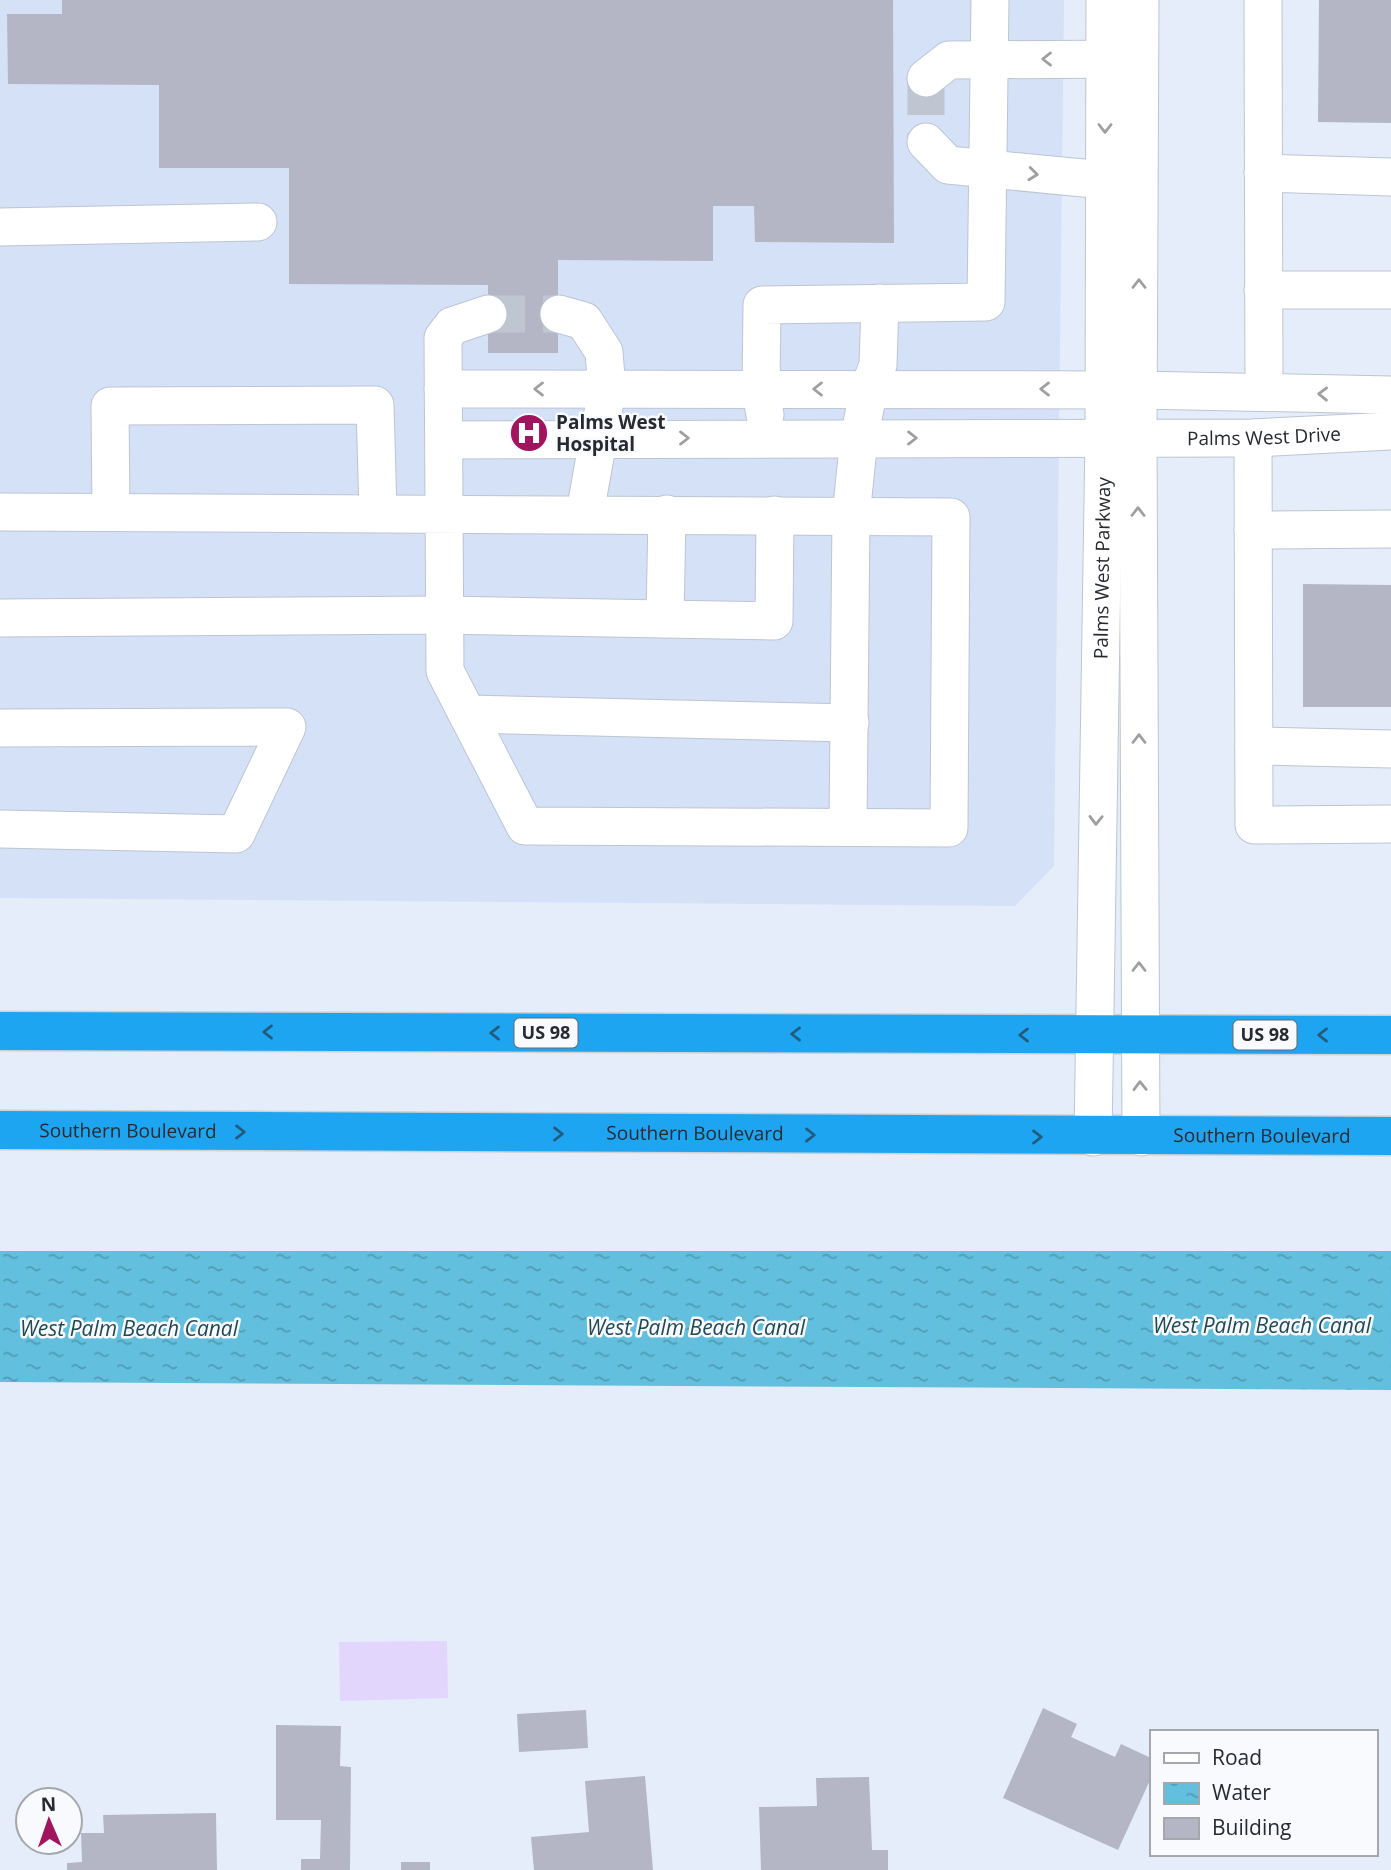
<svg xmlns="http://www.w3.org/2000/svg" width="1391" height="1870" font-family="'Open Sans',sans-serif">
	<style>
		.built { fill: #d5e1f6 }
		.pitch { fill: #e2d6fd }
		.water { fill: url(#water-ripples) }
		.building { fill: #b4b6c5 }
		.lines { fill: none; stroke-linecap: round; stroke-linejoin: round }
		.minor-tunnel { stroke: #bfc6d2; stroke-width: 37; stroke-dasharray: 37 18; stroke-linecap: butt }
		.minor-casing { stroke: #bdc5d2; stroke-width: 39 }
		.highway-casing { stroke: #cfd0d1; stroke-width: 41 }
		.minor { stroke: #fff; stroke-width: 37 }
		.highway { stroke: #1ea5f2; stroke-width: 38 }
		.oneway { stroke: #9e9fa1 }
		.oneway2 { stroke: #235b7d }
		.labels { text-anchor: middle; stroke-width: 5; stroke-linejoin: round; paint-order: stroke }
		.shield { fill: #f8fafd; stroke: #66686d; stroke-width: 2 }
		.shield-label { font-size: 18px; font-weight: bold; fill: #272a2f }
		.poi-label { font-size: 19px; font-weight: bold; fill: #272a2f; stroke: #f8fafd; text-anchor: start }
		.street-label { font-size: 19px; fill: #272a2f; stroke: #f8fafd }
		.water-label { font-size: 21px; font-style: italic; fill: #204957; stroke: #f8fafd }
	</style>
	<defs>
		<pattern id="water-ripples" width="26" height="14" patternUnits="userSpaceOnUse" patternTransform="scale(1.75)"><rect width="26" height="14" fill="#62bfde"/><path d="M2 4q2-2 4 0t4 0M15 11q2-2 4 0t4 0" fill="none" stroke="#519bb4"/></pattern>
	</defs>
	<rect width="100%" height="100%" fill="#e5edfb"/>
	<path class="built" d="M0,0h1064l-10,866 -39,40 -1015,-8z"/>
	<path class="pitch" d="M447,1641l1,57 -108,3 -1,-59z"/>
	<path class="water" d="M0,1251h1391v139l-1391,-8z"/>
	<path class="building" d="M62,0h831l1,243 -139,-1 -1,-36h-41v55l-155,-1v93h-70v-68l-199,-1v-116h-130v-83l-151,-1 -1,-70h55z
		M1319,0h72v123l-73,-1z
		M1303,584l88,1v122h-88z
		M1043,1708l34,16 -6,13 44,20 6,-13 30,14v20l-33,72 -115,-52z
		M586,1710l2,38 -69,4 -2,-38z
		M276,1725l65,1 -1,40 11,1 -1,103h-49v-11h19l1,-39h-45z
		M645,1776l8,94h-119l-3,-33 58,-5 -4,-51z
		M869,1777l3,73h16v20h-127l-2,-63 58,-1 -1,-28z
		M216,1813l1,57h-150v-7l15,-1 -1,-29h23l-1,-18z
		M401,1862h29v8h-29z"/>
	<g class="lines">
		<path class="minor-tunnel" d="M926,78v64
			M488,314h71"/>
		<g class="minor-casing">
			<g id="minor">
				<path d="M1140,0l-2,437 3,700"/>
				<path d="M1263,0l1,392"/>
				<path d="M926,78l23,-18 180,-1"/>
				<path d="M926,142l22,23 156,15"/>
				<path d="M1263,173l128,4"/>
				<path d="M0,227l258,-5"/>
				<path d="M1263,290h128"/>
				<path d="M559,314l25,7 20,31 3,38 -22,123"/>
				<path d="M443,389l695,1 253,5"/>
				<path d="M765,415l-4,-25 1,-85 224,-3 4,-302"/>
				<path d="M1253,438l1,387 137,-1"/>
				<path id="s1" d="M445,440l808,-2 138,-7"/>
				<path d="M0,512l951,5 -2,311 -424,-2 -80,-155 -2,-333 9,-12 36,-12"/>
				<path d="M111,512l-1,-106 265,-1 3,107"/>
				<path d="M1253,530l138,-1"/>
				<path d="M0,618l445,-3 329,6 1,-106"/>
				<path d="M665,619l2,-105"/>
				<path d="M467,714l383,9"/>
				<path d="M0,728l287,-1 -51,107 -236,-5"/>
				<path d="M1254,746l137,3"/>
				<path d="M848,827l3,-311 8,-78 10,-49 9,-24 2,-62"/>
				<path id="s2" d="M1093,1137l11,-700 1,-437"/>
			</g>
		</g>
		<g class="highway-casing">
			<g id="highway">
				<path d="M0,1031l1391,4"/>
				<path id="s3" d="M0,1130l1391,6"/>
			</g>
		</g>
		<use href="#minor" class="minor"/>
		<use href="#highway" class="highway"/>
	</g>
	<defs><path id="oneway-chevron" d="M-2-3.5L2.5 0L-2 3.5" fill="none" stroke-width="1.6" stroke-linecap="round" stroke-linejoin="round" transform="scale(1.75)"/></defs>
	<g class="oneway">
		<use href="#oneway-chevron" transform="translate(1047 59) rotate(180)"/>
		<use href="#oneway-chevron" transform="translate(1105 128) rotate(90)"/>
		<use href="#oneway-chevron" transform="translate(1033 174) rotate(6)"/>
		<use href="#oneway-chevron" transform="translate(1139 284) rotate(-90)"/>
		<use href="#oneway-chevron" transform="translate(539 389) rotate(-180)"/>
		<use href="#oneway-chevron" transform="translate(818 389) rotate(180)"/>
		<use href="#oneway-chevron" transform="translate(1045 389) rotate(-180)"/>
		<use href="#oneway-chevron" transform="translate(1323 394) rotate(-179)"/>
		<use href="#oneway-chevron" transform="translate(684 438)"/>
		<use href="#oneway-chevron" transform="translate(912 438)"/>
		<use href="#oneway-chevron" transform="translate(1138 512) rotate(-90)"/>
		<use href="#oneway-chevron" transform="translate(1139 739) rotate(-90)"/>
		<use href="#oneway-chevron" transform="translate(1096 820) rotate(91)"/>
		<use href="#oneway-chevron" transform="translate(1139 967) rotate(-90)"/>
		<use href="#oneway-chevron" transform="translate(1140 1086) rotate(-91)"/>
	</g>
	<g class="oneway2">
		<use href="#oneway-chevron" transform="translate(268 1032) rotate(-180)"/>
		<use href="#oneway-chevron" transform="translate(495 1033) rotate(-180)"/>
		<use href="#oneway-chevron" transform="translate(796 1034) rotate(-180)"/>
		<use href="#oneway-chevron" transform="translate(1024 1035) rotate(-180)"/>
		<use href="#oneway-chevron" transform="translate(1323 1035) rotate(-180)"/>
		<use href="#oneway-chevron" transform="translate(240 1132)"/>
		<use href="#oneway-chevron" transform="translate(558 1134)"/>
		<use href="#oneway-chevron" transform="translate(810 1135)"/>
		<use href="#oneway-chevron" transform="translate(1037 1137)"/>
	</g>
	<defs>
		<g id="hospital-disc" transform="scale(2.0125)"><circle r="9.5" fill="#a1145e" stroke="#f8fafd"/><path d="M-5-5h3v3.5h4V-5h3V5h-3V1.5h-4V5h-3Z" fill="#fff"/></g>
	</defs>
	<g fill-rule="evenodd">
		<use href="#hospital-disc" x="529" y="433"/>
	</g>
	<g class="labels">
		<g class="shield">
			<rect x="514.5" y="1018.5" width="63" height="29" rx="5"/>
			<rect x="1233.5" y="1020.5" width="63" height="29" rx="5"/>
		</g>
		<g class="shield-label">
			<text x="546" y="1039">US 98</text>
			<text x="1265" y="1041">US 98</text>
		</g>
		<g class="poi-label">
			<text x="556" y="429">Palms West<tspan x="556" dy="22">Hospital</tspan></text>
		</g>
		<g class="street-label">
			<text dy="7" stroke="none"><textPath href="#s1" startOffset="819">Palms West Drive</textPath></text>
			<text dy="7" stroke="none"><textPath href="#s2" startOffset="569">Palms West Parkway</textPath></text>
			<text dy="7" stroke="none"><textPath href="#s3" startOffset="128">Southern Boulevard</textPath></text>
			<text dy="7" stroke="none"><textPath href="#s3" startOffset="695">Southern Boulevard</textPath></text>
			<text dy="7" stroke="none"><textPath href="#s3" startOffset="1262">Southern Boulevard</textPath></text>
		</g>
		<g class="water-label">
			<text x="1262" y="1333">West Palm Beach Canal</text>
			<text x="696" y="1335">West Palm Beach Canal</text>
			<text x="129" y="1336">West Palm Beach Canal</text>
		</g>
	</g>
	<rect x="1150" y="1730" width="228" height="126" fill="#f8fafd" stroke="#a4a7ab" stroke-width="2"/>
	<rect x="1164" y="1753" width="35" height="10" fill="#ffffff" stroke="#a4a7ab" stroke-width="2"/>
	<text x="1212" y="1765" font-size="21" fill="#272a2f">Road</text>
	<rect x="1164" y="1783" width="35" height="21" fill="url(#water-ripples)" stroke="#a4a7ab" stroke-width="2"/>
	<text x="1212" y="1800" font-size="21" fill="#272a2f">Water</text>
	<rect x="1164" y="1818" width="35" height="21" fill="#b4b6c5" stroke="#a4a7ab" stroke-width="2"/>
	<text x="1212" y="1835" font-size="21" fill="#272a2f">Building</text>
	<g transform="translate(49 1821) rotate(358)"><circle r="33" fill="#f8fafd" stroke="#a4a7ab" stroke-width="2"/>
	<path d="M0-5L12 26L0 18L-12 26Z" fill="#a1145e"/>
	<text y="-10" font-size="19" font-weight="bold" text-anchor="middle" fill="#272a2f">N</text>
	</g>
</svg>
